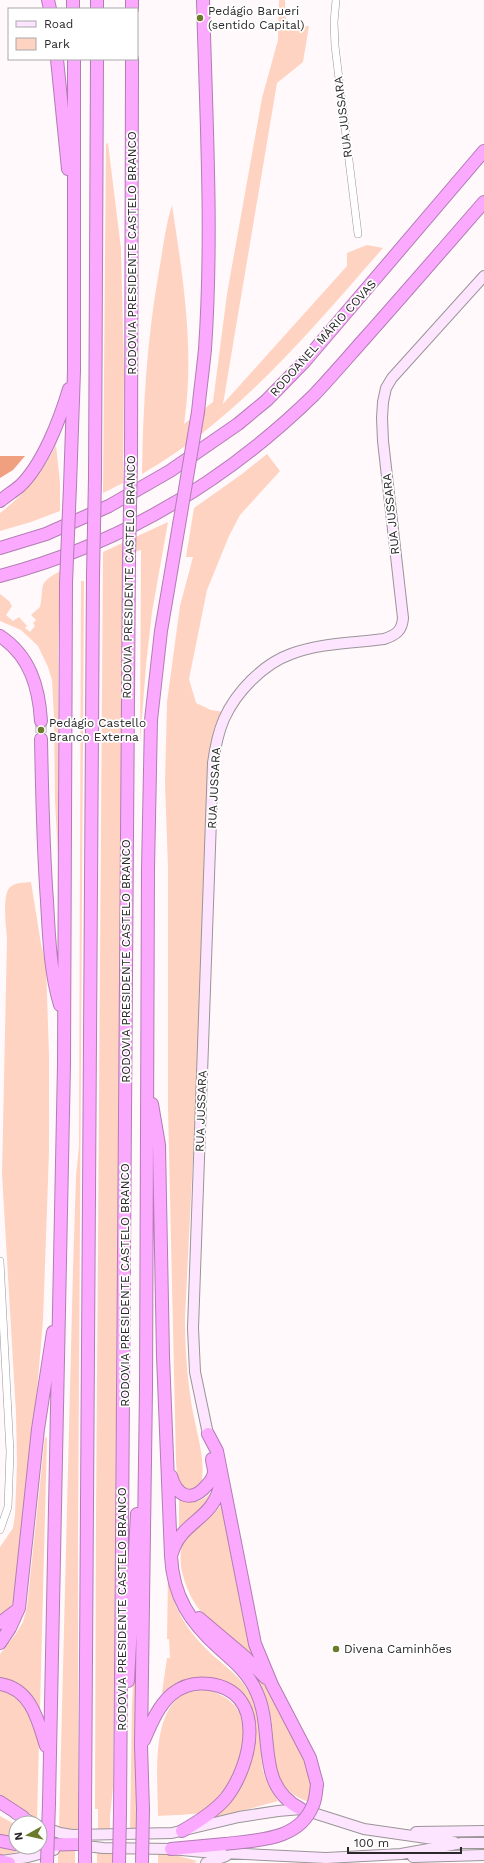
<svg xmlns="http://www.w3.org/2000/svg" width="484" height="1863" font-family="'Work Sans',sans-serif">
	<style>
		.green { fill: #ffd3c1 }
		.forest { fill: #f0a07f }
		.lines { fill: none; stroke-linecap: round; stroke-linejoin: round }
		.highway-tunnel { stroke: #d4cfd1; stroke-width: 12; stroke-dasharray: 12 6; stroke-linecap: butt }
		.street-casing { stroke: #9a9597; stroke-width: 8 }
		.secondary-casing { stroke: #9a9597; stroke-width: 12 }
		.highway-casing { stroke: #b27cb3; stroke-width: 14 }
		.street { stroke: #fff; stroke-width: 7 }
		.secondary { stroke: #fee5ff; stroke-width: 10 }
		.highway { stroke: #fba9fe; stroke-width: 12 }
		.highway-bridge-casing { stroke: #b27cb3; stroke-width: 14; stroke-linecap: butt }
		.highway-bridge { stroke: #fba9fe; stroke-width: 12 }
		.poi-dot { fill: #6a7c2c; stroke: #fff; stroke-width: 1.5 }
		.labels { text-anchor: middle; stroke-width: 3.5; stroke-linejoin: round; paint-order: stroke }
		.poi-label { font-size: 12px; fill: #2a2829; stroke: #fff; text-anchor: start }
		.street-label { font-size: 12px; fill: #2a2829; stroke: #fff }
	</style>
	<rect width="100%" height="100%" fill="#fff9fb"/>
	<path class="green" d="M279,0h6l1,26h23l-6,36 -26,21 -54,321 124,-138v-13l20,-8 16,3c-71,81 -146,172 -241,226 1,-68 5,-136 17,-203 4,-22 6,-44 13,-66 11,73 23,145 12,219l29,-22 14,-108 35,-196 16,-58z
		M108,143l13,106 3,122 -1,112 -20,10 3,-349z
		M56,445l4,38v28l-29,11 -31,9v-18c24,-18 43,-41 56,-68z
		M267,454l13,17 -40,44 -11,21 -22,54 -18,89 7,24 15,7 13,2 -10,23 -29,582c0,30 2,60 7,90 4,24 13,49 10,73l2,1 -3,6 -12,4c-12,-5 -12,-17 -13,-29l-8,-354v-240l-3,-85 2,-81 13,-96 13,-49h-7l8,-49 48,-34z
		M168,522l-16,90 -6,53 -6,78 1,-193 -18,5 -10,1232 -3,29v13h-12v-20h-3l1,-291 7,-966z
		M60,571l-2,81 1,220 -4,-71 -1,-84 -2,-37 -4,-13 -10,-21 -17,-16 -21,-9v-27l9,7 3,5 -6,9 7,6 6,-4 8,9 -2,2 5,4 5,-6 -2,-3 3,-3 -5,-5 9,-8c5,-23 -4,-22 20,-36z
		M81,581h3l-6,958v291l-19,-1 14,-560 3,-93 3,-29z
		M31,882l10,62 5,20 3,91v97l-6,169 -23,266 -8,18 -12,13v-71l13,-19 2,-13 2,-52 -1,-50 -14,-239 5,-236c-1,-11 -5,-43 3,-51 6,-5 14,-4 21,-5z
		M45,1437l2,1 -7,271 -10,-13 -30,-14v-28l15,-19 8,-13 4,-15z
		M213,1490l2,1 -4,12 -32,26v-30c13,6 25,3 34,-9z
		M221,1505l32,147 -2,3c-33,-27 -58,-39 -69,-83 -2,-11 -3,-24 3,-34 8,-12 26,-18 36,-33z
		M168,1578c6,35 23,58 49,81 13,11 25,20 33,35 14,24 8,52 13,77 3,11 9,21 15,30l-69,19 13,-12 32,-75 -31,-50 -58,12 -3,-2 5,-35h3l-1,-19h-2z
		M138,1592l-1,238h-7l2,-125z
		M212,1637l48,41 9,14 35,63 8,26 -3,21c-54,-19 -25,-64 -44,-105 -11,-24 -35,-42 -53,-60z
		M0,1689l18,6 9,10 12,35 -2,81 -37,-25z
		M206,1690c54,12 43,68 17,102 -5,6 -12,17 -19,20 -8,3 -36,3 -46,4 0,-34 -8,-100 24,-121 7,-4 16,-4 24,-5z
		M0,1816l16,9v15l-16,-3z
		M0,1847l8,2h21l-29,7z
		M58,1850l17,1v12h-17z
		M112,1851v12h-15v-11z
		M158,1853h10l29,8 -3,2h-36z"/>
	<path class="forest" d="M0,456h25l-12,14 -13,8z"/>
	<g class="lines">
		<path class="highway-tunnel" d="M41,721v18"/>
		<g class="street-casing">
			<path id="street" d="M336,0l-2,22 1,24 23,188
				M0,1261l10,191 -2,55 -8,23"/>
		</g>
		<g class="secondary-casing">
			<path id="secondary" d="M208,1434l-13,-62 -2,-44 20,-565c2,-15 5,-30 11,-44 12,-27 39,-55 67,-65 29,-11 63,-11 93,-15 12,-4 18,-8 19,-21l-20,-177 -1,-23 1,-16 3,-14 6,-10 92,-102
				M16,1814l18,9
				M40,1826l20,7 12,2 100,-2 67,-16 39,-6 23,-2 63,20 90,13
				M416,1832l68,-1
				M78,1845l25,3 68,1 32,3 123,6 75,-4 61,-11h22
				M413,1857l71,-2
				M2,1861l26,-4 26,-7
				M206,1863l20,-7"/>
		</g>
		<g class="highway-casing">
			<path id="highway" d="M48,0l2,9
				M73,0v9
				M97,9v-9
				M132,9v-9
				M57,59l11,110
				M198,412c2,-21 5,-42 7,-63 8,-116 1,-233 -2,-349
				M131,459l1,-400
				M95,478l2,-419
				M70,486l4,-115v-312
				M0,501c6,-5 14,-10 20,-15 23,-22 40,-67 49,-97
				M0,548l46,-14 63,-28 61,-35 68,-47 29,-24 38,-39 179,-210
				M0,576c121,-32 225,-94 314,-181 18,-19 35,-39 52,-58 40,-45 79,-90 118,-135
				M0,636c30,20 39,51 41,85
				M41,739c1,54 2,108 6,162 2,34 3,71 13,104
				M152,1104l7,41 4,211 8,200c2,41 19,66 49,93 15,13 29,25 37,44 18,40 -3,92 44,116
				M208,1434l9,17 38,193 17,41 38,73 7,26
				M171,1476c6,21 21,27 36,9 3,-3 7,-9 7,-14 0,-4 -2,-8 -2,-12
				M172,1553c10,-34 43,-32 49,-72
				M199,1618l45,38 22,22
				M0,1623l17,-13
				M0,1643l10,-15 9,-20 19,-179 15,-97
				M128,1681l9,-167
				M0,1684c31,5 38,36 46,62
				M144,1740c7,-16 14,-34 28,-46 11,-9 24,-12 38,-10 58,8 42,81 16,114 -12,14 -28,24 -44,33
				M0,1802l23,15
				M49,1803l15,-739 2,-481
				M143,1809l-2,-64 5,-355 2,-521 3,-149 10,-89 18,-106
				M85,1813l8,-1238
				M120,1814l9,-1257
				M0,1841l16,3
				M40,1845l36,-1
				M171,1849l54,-5
				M0,1861l9,2"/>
		</g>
		<use href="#street" class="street"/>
		<use href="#secondary" class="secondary"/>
		<use href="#highway" class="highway"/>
		<g class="highway-bridge-casing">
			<path id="highway-bridge" d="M179,525l19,-113
				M129,557l2,-98
				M93,575l2,-97
				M66,583l4,-97
				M225,1844c32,-4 74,-3 88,-39 3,-6 3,-14 4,-21
				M47,1863l2,-60
				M85,1863v-50
				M119,1863l1,-49
				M142,1863l1,-54"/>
		</g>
		<use href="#highway-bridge" class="highway-bridge"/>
	</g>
	<g class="poi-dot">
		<circle cx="200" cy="18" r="4"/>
		<circle cx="41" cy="730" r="4"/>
		<circle cx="336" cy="1649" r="4"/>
	</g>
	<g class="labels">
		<g class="poi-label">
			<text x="208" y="15">Pedágio Barueri<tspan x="208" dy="14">(sentido Capital)</tspan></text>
			<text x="49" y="727">Pedágio Castello<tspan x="49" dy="14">Branco Externa</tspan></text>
			<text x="344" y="1653">Divena Caminhões</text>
		</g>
		<g class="street-label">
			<text transform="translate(343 117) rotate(-97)" y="4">RUA JUSSARA</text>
			<text transform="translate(132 253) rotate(-90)" y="4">RODOVIA PRESIDENTE CASTELO BRANCO</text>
			<text transform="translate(323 338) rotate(-48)" y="4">RODOANEL MÁRIO COVAS</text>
			<text transform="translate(391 514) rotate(-96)" y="4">RUA JUSSARA</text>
			<text transform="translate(129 577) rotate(-89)" y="4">RODOVIA PRESIDENTE CASTELO BRANCO</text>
			<text transform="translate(214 788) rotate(-87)" y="4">RUA JUSSARA</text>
			<text transform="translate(126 961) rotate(-90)" y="4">RODOVIA PRESIDENTE CASTELO BRANCO</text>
			<text transform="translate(201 1111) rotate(-88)" y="4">RUA JUSSARA</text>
			<text transform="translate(125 1285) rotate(-90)" y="4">RODOVIA PRESIDENTE CASTELO BRANCO</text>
			<text transform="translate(122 1609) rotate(-90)" y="4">RODOVIA PRESIDENTE CASTELO BRANCO</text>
		</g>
	</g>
	<rect x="8" y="8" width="130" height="52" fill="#ffffff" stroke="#aaa9a9"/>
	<rect x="16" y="21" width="20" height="6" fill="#fee5ff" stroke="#aaa9a9"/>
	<text x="44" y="28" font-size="12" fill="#2a2829">Road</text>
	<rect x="16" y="38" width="20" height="12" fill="#ffd3c1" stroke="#aaa9a9"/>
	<text x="44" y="48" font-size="12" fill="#2a2829">Park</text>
	<g transform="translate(28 1835) rotate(262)"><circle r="19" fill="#ffffff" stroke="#aaa9a9"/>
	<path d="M0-3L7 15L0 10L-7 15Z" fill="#6a7c2c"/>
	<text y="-6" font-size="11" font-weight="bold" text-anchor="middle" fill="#2a2829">N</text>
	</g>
	<path d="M348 1847v6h113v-6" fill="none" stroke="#2a2829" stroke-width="2"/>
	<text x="354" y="1847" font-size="12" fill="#2a2829" stroke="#ffffff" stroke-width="3" paint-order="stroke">100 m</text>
</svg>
